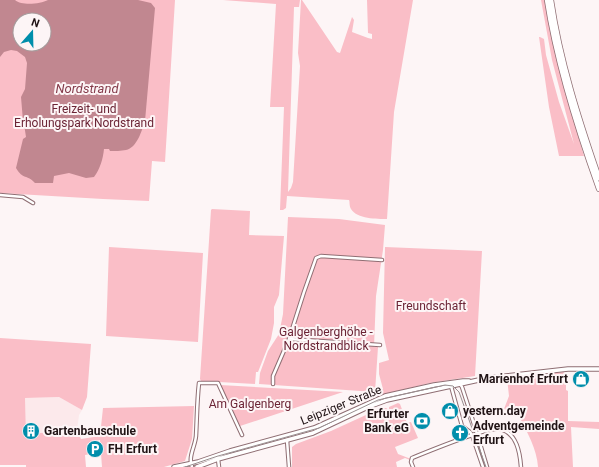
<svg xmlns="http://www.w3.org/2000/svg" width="599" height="467" font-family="Roboto,sans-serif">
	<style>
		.built { fill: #fce9eb }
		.green { fill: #fabec7; fill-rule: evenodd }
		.water { fill: #c18790; fill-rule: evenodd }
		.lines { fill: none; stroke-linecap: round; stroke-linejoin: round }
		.street-casing { stroke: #8f6e73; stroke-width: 4.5 }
		.secondary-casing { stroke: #8f6e73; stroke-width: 5.5 }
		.highway-casing { stroke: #8f6e73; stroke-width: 6 }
		.street { stroke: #fff; stroke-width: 2.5 }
		.secondary { stroke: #fff; stroke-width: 3.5 }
		.highway { stroke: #fff; stroke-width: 4.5 }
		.tram { stroke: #998f90; stroke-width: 1 }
		.labels { text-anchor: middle; stroke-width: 4; stroke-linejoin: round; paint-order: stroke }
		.park-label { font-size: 12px; fill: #6b2435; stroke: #fdf5f6 }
		.poi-label { font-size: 12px; font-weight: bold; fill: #201315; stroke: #fdf5f6; text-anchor: start }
		.street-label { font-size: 12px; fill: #201315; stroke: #fdf5f6 }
		.water-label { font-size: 13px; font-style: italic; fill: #853b4b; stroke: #fdf5f6 }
	</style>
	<rect width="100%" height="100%" fill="#fdf5f6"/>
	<path class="built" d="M59,397l23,13 -3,5 -2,15h-21l-1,2 -29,2 -1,-36z"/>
	<path class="green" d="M0,0h175l-10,162 -13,-1 -3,40 -46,-2 -103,-6zM20,20h24v24h-24z
		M223,0h77l-1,7h-5l-6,185 3,-4 2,-6 7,-116 -2,-13 3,-53h1l35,52 3,1 12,-36 2,3 -2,12 16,6 4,1v-5l-4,-1 -1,-33h46l-19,112 -7,107c-10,0 -30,0 -36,-10 -2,-3 -1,-7 -2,-9l-62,-4 -1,12 -3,2h-3l4,-103h-14l6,-103z
		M541,0h4l11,57 28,99h-25l-10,-49 -10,-70h1l4,2 2,16 13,47 15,42 -22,-84z
		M212,209l38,2 -1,24 35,1 -5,59 -5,12v16l-3,16 -13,33h-2l-1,12 -54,-3 -1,-2 11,-169z
		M288,217l51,2 46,6 -2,25 -7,46 -2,51h4l-3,45 -116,-8 1,-11 8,-22 11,-17 4,-20z
		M109,247l94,6 -5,89 -92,-6z
		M385,247l97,4 -7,125 -45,7 -49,12 -2,-5 4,-1 -4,-15v-11l10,-3 -6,-27z
		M0,338l91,6 -4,53 -5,13 -23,-13 -34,1 1,36 29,-2 1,-2h21l4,9 19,-3 3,-28 91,-2 -2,33 -7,22 -21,6h-62l-2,-27 -13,4 3,10 -5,1 1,12h-60v-2h-26z
		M564,372l2,2v16l2,1v30l31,1v7l-28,-2 2,40h-35c-1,-18 -11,-35 -19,-51l-15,-7 5,-13 -2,-18z
		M220,385l123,7 -103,34z
		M398,403l2,1 7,19 4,-1 7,16 -23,9 3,7 13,5 -1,1 -5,-2 -9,4 1,5h-105v-20l4,-3 35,-13 48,-22 7,-1 3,2v-3z"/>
	<path class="water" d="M0,0h15c7,6 25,4 33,0h90l13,3 4,5 -10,113c-3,9 -8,27 -19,29 -5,1 -11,1 -16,1l-1,-2h-5c-1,10 -4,20 -10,28l-8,1 -17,-5 -15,3 -1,7h-18c-8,-9 -12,-3 -19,-15l7,-29 3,-2 -2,-13 -1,-3 -2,-24 4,-8 2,-26 -2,-6 -8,-6 -6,-1 -7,2 -4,5zM20,20h24v24h-24z"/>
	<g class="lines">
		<g class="street-casing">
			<path id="street" d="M0,195l23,2 10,6
				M289,339l91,6
				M273,384v-8l16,-37 15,-47 12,-34 5,-2 61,4
				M460,384l2,3c9,27 17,53 25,80
				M451,386l11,40 8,6 2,3 11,32
				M287,440l2,27
				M218,459l1,8
				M192,467c-4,-11 3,-20 4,-31 1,-18 1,-35 3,-53h19l24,52
				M413,467l-2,-5 1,-4c15,-6 77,-32 88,-29 17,4 20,24 21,38"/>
		</g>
		<g class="secondary-casing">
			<path id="secondary" d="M174,467l24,-5 32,-11 84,-23 71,-32 49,-11 29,-4h6
				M197,467l21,-8 95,-26 55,-26 19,-7 101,-22 80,-9h31"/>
		</g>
		<g class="highway-casing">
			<path id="highway" d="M547,0c10,65 30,128 52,189
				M551,0c9,61 28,120 48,178"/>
		</g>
		<use href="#street" class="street"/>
		<use href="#secondary" class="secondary"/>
		<use href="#highway" class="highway"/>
		<path class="tram" d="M185,467l33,-11 101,-28 59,-28 67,-15 8,1 6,6 27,75"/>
	</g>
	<defs>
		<g id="shop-disc" transform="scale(0.9)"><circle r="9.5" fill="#008eab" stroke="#fdf5f6"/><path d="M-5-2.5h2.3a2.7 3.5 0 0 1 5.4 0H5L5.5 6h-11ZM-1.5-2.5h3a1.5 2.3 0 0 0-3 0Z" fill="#fff"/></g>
		<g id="bank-disc" transform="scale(0.9)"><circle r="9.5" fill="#008eab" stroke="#fdf5f6"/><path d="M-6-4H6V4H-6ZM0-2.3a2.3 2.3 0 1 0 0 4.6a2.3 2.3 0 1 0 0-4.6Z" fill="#fff"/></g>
		<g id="building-disc" transform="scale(0.9)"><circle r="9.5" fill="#008eab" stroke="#fdf5f6"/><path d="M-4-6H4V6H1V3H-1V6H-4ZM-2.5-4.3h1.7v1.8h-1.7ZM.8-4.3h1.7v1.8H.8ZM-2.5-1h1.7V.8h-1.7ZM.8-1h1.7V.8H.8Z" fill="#fff"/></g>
		<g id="church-disc" transform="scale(0.9)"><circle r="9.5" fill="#008eab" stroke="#fdf5f6"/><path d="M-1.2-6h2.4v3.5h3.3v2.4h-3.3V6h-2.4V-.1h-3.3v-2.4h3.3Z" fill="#fff"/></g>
		<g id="parking-disc" transform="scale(0.9)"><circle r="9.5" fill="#008eab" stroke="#fdf5f6"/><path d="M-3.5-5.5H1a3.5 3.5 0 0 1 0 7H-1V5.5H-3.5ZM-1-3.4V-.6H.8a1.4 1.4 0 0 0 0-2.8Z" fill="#fff"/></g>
	</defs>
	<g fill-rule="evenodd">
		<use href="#shop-disc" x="581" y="379"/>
		<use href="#shop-disc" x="450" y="411"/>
		<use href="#bank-disc" x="422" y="421"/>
		<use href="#building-disc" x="31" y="431"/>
		<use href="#church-disc" x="460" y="433"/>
		<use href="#parking-disc" x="95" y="449"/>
	</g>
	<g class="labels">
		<g class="park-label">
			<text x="84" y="113">Freizeit- und<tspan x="84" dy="14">Erholungspark Nordstrand</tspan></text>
			<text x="431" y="310">Freundschaft</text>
			<text x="326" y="336">Galgenberghöhe -<tspan x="326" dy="14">Nordstrandblick</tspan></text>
			<text x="250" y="408">Am Galgenberg</text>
		</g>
		<g class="poi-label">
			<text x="568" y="383" text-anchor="end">Marienhof Erfurt</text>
			<text x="463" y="415">yestern.day</text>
			<text x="409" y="418" text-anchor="end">Erfurter<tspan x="409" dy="14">Bank eG</tspan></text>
			<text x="473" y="430">Adventgemeinde<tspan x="473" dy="14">Erfurt</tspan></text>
			<text x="44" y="435">Gartenbauschule</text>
			<text x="108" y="453">FH Erfurt</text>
		</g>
		<g class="street-label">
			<text transform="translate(341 405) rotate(-22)" y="4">Leipziger Straße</text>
		</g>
		<g class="water-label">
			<text x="87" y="93">Nordstrand</text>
		</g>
	</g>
	<g transform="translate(32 32) rotate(20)"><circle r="19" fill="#fdf5f6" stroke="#a59b9c"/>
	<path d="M0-3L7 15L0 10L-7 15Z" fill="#008eab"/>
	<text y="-6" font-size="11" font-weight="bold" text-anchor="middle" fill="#201315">N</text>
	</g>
</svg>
